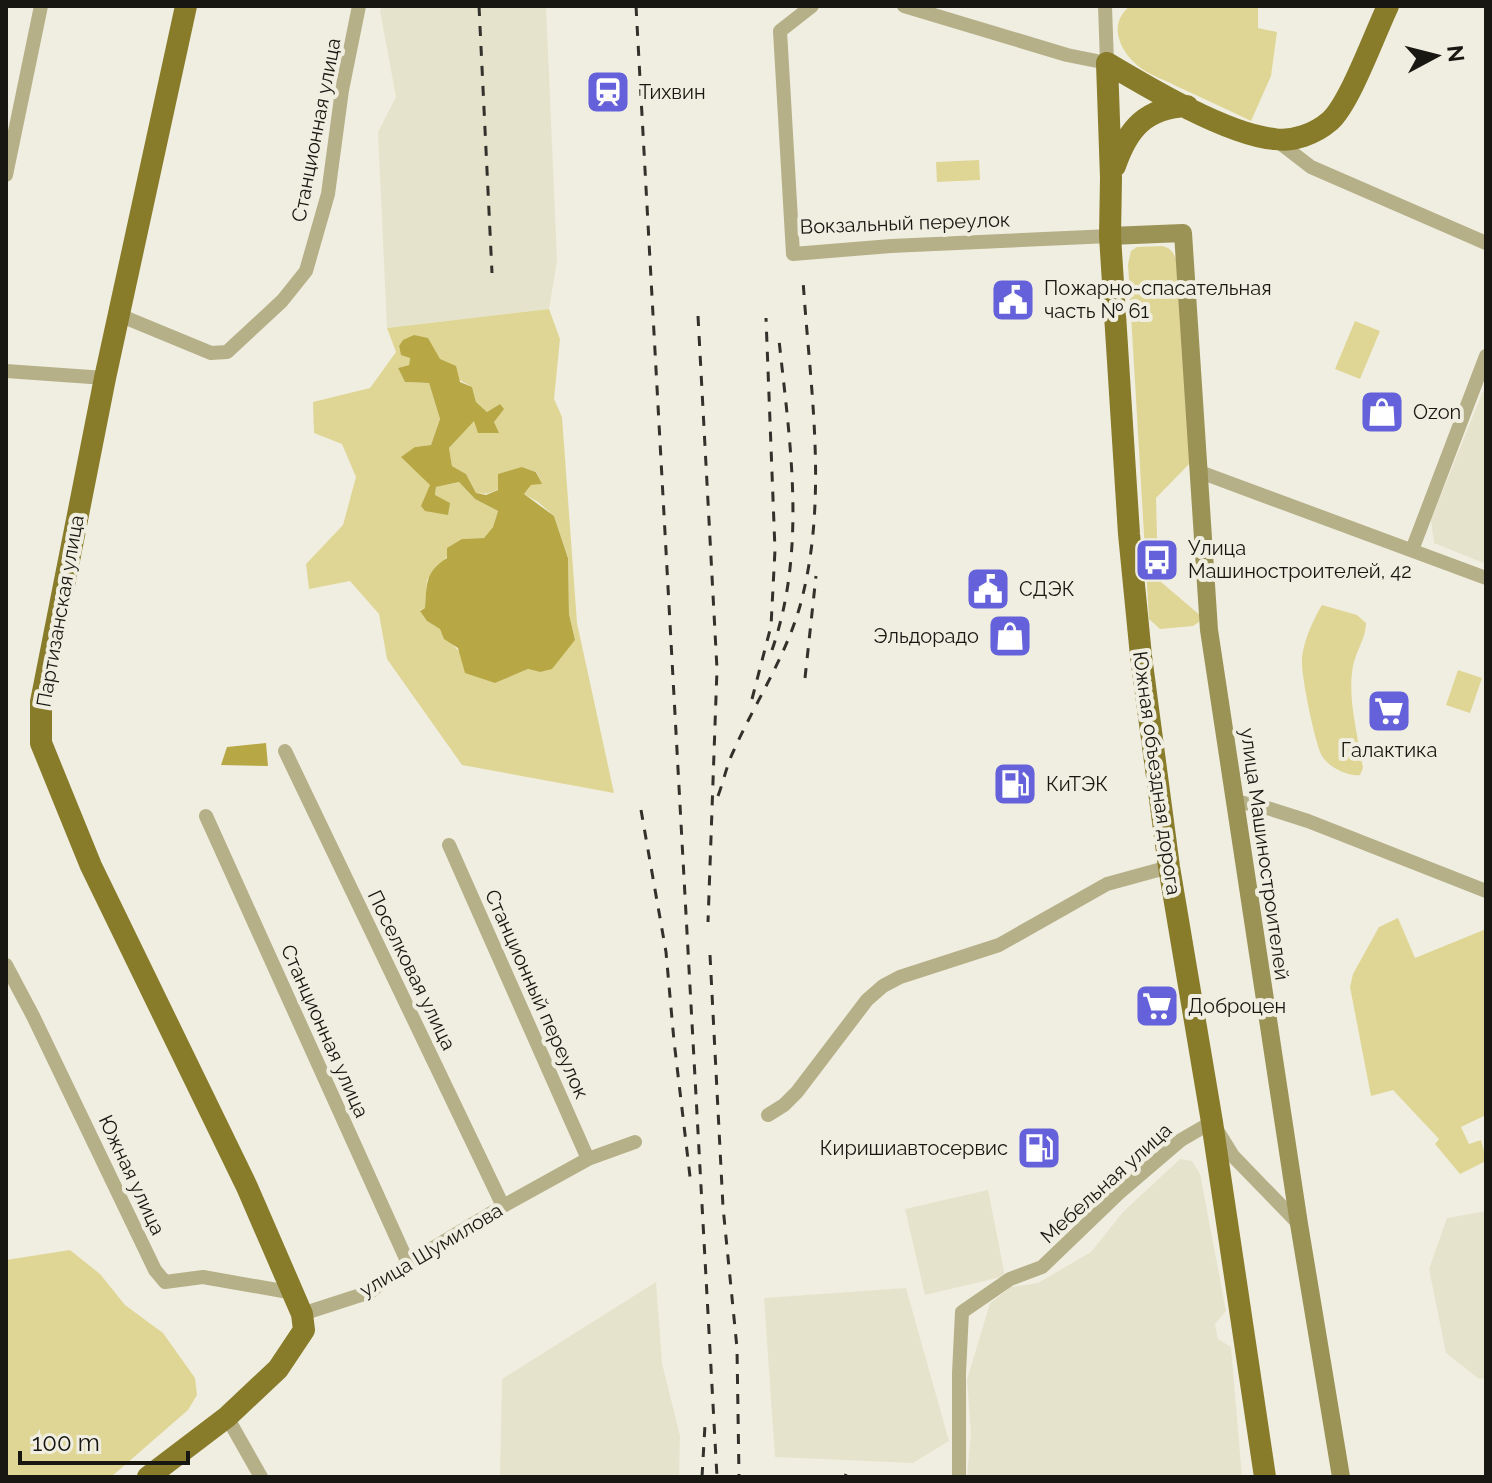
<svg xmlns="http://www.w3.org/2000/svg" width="1492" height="1483" font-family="Raleway,sans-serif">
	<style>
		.built { fill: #e6e3cd }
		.green { fill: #dfd696; fill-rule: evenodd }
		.water { fill: #b7a845 }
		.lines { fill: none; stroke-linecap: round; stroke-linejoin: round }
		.street { stroke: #b6b089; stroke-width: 14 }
		.secondary { stroke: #9b9255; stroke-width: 18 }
		.primary { stroke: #887b2a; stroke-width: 22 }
		.rail { stroke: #33312b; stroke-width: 3; stroke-dasharray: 10 10; stroke-linecap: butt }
		.labels { text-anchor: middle; stroke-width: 8; stroke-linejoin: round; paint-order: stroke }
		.poi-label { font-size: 20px; fill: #181712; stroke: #f0eee0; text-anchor: start }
		.street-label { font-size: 20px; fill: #181712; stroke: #f0eee0 }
	</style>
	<rect width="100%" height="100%" fill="#f0eee0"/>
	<path class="built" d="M382,6h164l11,255 -8,48 -162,19 -9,-196 18,-35 -16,-86z
		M1483,391l3,1v172l-52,-21 -3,-23z
		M1180,1159l12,2 8,13 26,137 -11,13 3,15 13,8 11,130h-275l4,-44 -4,-53 23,-77 21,-16 27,-4 53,-31 32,-40z
		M988,1190l17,86 -80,19 -20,-86z
		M1486,1211v167l-7,1 -33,-26 -17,-84 18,-51z
		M656,1282l6,81 18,73 -1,41h-179l2,-98z
		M906,1288l43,153 -36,22 -138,-6 -11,-159z"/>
	<path class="green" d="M1130,6h128v22l19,4 -6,44 -20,45c-25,-12 -50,-24 -75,-35 -11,-6 -24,-10 -34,-17 -21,-15 -36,-44 -12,-63z
		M979,160l1,20 -43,2 -1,-20z
		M1162,246c10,2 12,8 16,17l13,199 -35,36 2,75 3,9 40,34 -2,6 -6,4 -33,3 -11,-10 -21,-355 3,-13 6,-4z
		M549,309l11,30 -6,60 8,18 15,206 37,170 -152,-28 -75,-106 -8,-45 -29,-33 -41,8 -3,-25 37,-39 13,-48 -14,-33 -28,-11 -1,-31 57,-14 26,-36 -9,-24zM399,346l73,41 4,15 11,10 13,-8 -6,18 4,11 -24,-13 -25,28 3,18 14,8 10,19c21,4 32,-12 46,-26l15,5 4,12 -10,1 -7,9 14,8 16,14 14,41 1,57 6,26 -35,32 -12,-3 -33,14c-12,-12 -50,-41 -54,-54l-14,-8 -7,-11 5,-2 2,-28 35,-41 22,-1 9,-11 5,-16 -23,-12 -16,-17 -23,5 -1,8 -20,-48 16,-2 9,-26 -11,-36 -24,-1 -7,-14 11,-3 1,-7 -9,-4z
		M1355,321l25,10 -20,48 -25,-10z
		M1322,605l35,10 9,8c0,15 -10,28 -13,43 -6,32 5,70 10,102l-3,7c-11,2 -32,-8 -38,-19 -7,-12 -20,-77 -20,-92 -1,-18 11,-44 20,-59z
		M1458,670l24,8 -12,35 -24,-8z
		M1398,918l17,40 71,-29v186l-25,12 8,17 12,-4 5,19 -2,3 -24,12 -25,-30 4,-5 -46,-49 -22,6 -21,-109 3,-13 26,-47z
		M70,1250l30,24 25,31 38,28 32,45 2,17 -9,15 -77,67h-105v-217z"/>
	<path class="water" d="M414,335l14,3 12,21 16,7 4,16 12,5 4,15 11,10 13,-8 4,5 -10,13 5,11h-21l-4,-12 -25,27 3,18 14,8 10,19 10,2 12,-5v-16l24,-7 14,5 6,12 -11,1 -7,9 30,22 14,42 1,56 6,26 -23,29 -12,3 -12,-3 -33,14 -30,-10 -7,-25 -14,-9 -4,-10 -13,-8 -7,-10 5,-3c2,-25 0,-36 22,-50v-10l15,-9 22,-1 9,-11 5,-16 -23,-12 -16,-17 -23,5 -1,8 15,8 -2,12 -23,-4 -4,-5 9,-21 -29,-28 14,-10 16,-2 9,-26 -11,-36 -24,-1 -7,-14 11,-3 1,-7 -9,-3 -2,-9 4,-6z
		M266,743l2,23 -47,-1 6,-18z"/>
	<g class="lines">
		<path class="street" d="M812,6l-32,25 13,223 98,-8 219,-10
			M904,6l163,49 40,8 -2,-57
			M1276,140l35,27 175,76
			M6,175l35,-169
			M119,315l92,38 16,-1 55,-51 24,-30 22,-77 14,-104 17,-84
			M6,371l99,7
			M1200,472l286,106
			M1412,550l74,-194
			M285,751l218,455
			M1237,802l21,3 50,16 178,70
			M206,816l202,447
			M449,845l139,314
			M6,965l27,51 122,254 10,12 38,-5 91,16
			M768,1115l16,-10 13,-13 70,-92 16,-14 17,-9 99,-32 108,-61 62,-17
			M302,1314l68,-22 38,-29 95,-57 85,-47 47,-17
			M227,1417l34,60
			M959,1477v-104l3,-61 48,-33 32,-12 77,-74 62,-53 31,-18 21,34 66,68"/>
		<path class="secondary" d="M1110,236l73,-3 26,397 90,594 42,253"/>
		<path class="primary" d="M1107,63l4,115 -1,58 19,298 12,122 28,211 43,255 53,355
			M1107,63c42,25 119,71 167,76 19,3 41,-5 56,-18 20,-18 45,-88 58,-115
			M1115,166c13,-38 31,-58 72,-60
			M148,1477l79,-60 51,-48 26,-39 -2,-16 -55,-127 -156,-321 -50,-123v-41l64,-324 81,-372"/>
		<path class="rail" d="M479,6l13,267
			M636,6l81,1471
			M698,316l19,353 -9,253
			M772,650c35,-101 18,-207 7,-310
			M805,678l11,-102
			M752,699l19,-73 4,-76 -9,-232
			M718,796c6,-16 9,-32 16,-46 22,-49 51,-92 66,-144 29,-106 10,-218 3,-326
			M641,810l25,142 8,89 17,144
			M710,955l13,252 14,141 2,129
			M702,1477l3,-52
			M845,1477l1,-3"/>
	</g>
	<defs>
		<g id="station-square" transform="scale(2.3)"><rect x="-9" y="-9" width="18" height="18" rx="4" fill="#6561da" stroke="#f0eee0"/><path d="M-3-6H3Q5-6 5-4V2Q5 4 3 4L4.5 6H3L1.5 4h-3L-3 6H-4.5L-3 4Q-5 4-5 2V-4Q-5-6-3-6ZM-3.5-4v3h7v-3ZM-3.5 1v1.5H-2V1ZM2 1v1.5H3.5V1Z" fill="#fff"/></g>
		<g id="civic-square" transform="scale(2.3)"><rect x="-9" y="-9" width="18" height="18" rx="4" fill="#6561da" stroke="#f0eee0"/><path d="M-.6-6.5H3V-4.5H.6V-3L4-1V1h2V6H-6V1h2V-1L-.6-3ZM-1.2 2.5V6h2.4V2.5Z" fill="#fff"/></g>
		<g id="shop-square" transform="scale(2.3)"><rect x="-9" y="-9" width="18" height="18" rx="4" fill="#6561da" stroke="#f0eee0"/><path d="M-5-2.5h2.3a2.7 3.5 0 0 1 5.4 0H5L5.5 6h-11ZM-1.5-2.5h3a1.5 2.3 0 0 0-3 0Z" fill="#fff"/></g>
		<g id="bus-square" transform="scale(2.3)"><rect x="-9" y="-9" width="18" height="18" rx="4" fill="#6561da" stroke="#f0eee0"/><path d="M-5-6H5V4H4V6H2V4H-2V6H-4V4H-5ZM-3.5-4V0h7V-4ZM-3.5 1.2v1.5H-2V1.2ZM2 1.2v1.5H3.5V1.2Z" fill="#fff"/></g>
		<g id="supermarket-square" transform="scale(2.3)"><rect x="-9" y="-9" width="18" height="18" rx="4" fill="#6561da" stroke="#f0eee0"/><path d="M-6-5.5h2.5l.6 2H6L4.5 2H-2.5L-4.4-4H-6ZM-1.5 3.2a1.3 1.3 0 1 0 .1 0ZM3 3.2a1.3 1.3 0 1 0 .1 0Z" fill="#fff"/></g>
		<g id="fuel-square" transform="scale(2.3)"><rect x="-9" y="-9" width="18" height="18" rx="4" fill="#6561da" stroke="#f0eee0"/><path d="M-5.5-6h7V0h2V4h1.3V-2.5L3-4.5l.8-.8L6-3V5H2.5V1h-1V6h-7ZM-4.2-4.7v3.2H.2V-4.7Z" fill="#fff"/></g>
	</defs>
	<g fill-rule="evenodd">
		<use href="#station-square" x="608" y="92"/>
		<use href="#civic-square" x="1013" y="300"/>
		<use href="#shop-square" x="1382" y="412"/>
		<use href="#bus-square" x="1157" y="560"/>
		<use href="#civic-square" x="988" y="589"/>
		<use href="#shop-square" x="1010" y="636"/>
		<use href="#supermarket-square" x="1389" y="711"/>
		<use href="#fuel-square" x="1015" y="784"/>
		<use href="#supermarket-square" x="1157" y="1006"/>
		<use href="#fuel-square" x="1039" y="1148"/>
	</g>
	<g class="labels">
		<g class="poi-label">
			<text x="639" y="99">Тихвин</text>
			<text x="1044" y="295">Пожарно-спасательная<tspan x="1044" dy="23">часть № 61</tspan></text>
			<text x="1413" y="419">Ozon</text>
			<text x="1188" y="555">Улица<tspan x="1188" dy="23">Машиностроителей, 42</tspan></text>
			<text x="1019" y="596">СДЭК</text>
			<text x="979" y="643" text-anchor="end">Эльдорадо</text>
			<text x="1389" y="757" text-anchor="middle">Галактика</text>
			<text x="1046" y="791">КиТЭК</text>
			<text x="1188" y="1013">Доброцен</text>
			<text x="1008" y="1155" text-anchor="end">Киришиавтосервис</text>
		</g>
		<g class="street-label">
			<text transform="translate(316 130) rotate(-79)" y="7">Станционная улица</text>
			<text transform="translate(905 223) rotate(-2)" y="7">Вокзальный переулок</text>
			<text transform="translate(60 611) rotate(-80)" y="7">Партизанская улица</text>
			<text transform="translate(1157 773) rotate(82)" y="7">Южная объездная дорога</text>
			<text transform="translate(1265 854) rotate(82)" y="7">улица Машиностроителей</text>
			<text transform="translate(412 970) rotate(64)" y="7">Поселковая улица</text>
			<text transform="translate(537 994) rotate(66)" y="7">Станционный переулок</text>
			<text transform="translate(325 1031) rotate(66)" y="7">Станционная улица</text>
			<text transform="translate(132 1175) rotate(65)" y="7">Южная улица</text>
			<text transform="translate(1106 1183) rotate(-42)" y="7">Мебельная улица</text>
			<text transform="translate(431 1250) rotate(-31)" y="7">улица Шумилова</text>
		</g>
	</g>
	<rect width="1492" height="1483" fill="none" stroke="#181712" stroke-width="16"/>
	<g transform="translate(1436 56) rotate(83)" stroke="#f0eee0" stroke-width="6" paint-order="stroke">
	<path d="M0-6L14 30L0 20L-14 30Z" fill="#181712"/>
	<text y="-12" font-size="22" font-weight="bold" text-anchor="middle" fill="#181712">N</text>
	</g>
	<path d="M20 1451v12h168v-12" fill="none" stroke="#181712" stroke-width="4"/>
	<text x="32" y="1451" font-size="24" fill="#181712" stroke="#f0eee0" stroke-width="6" paint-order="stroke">100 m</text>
</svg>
